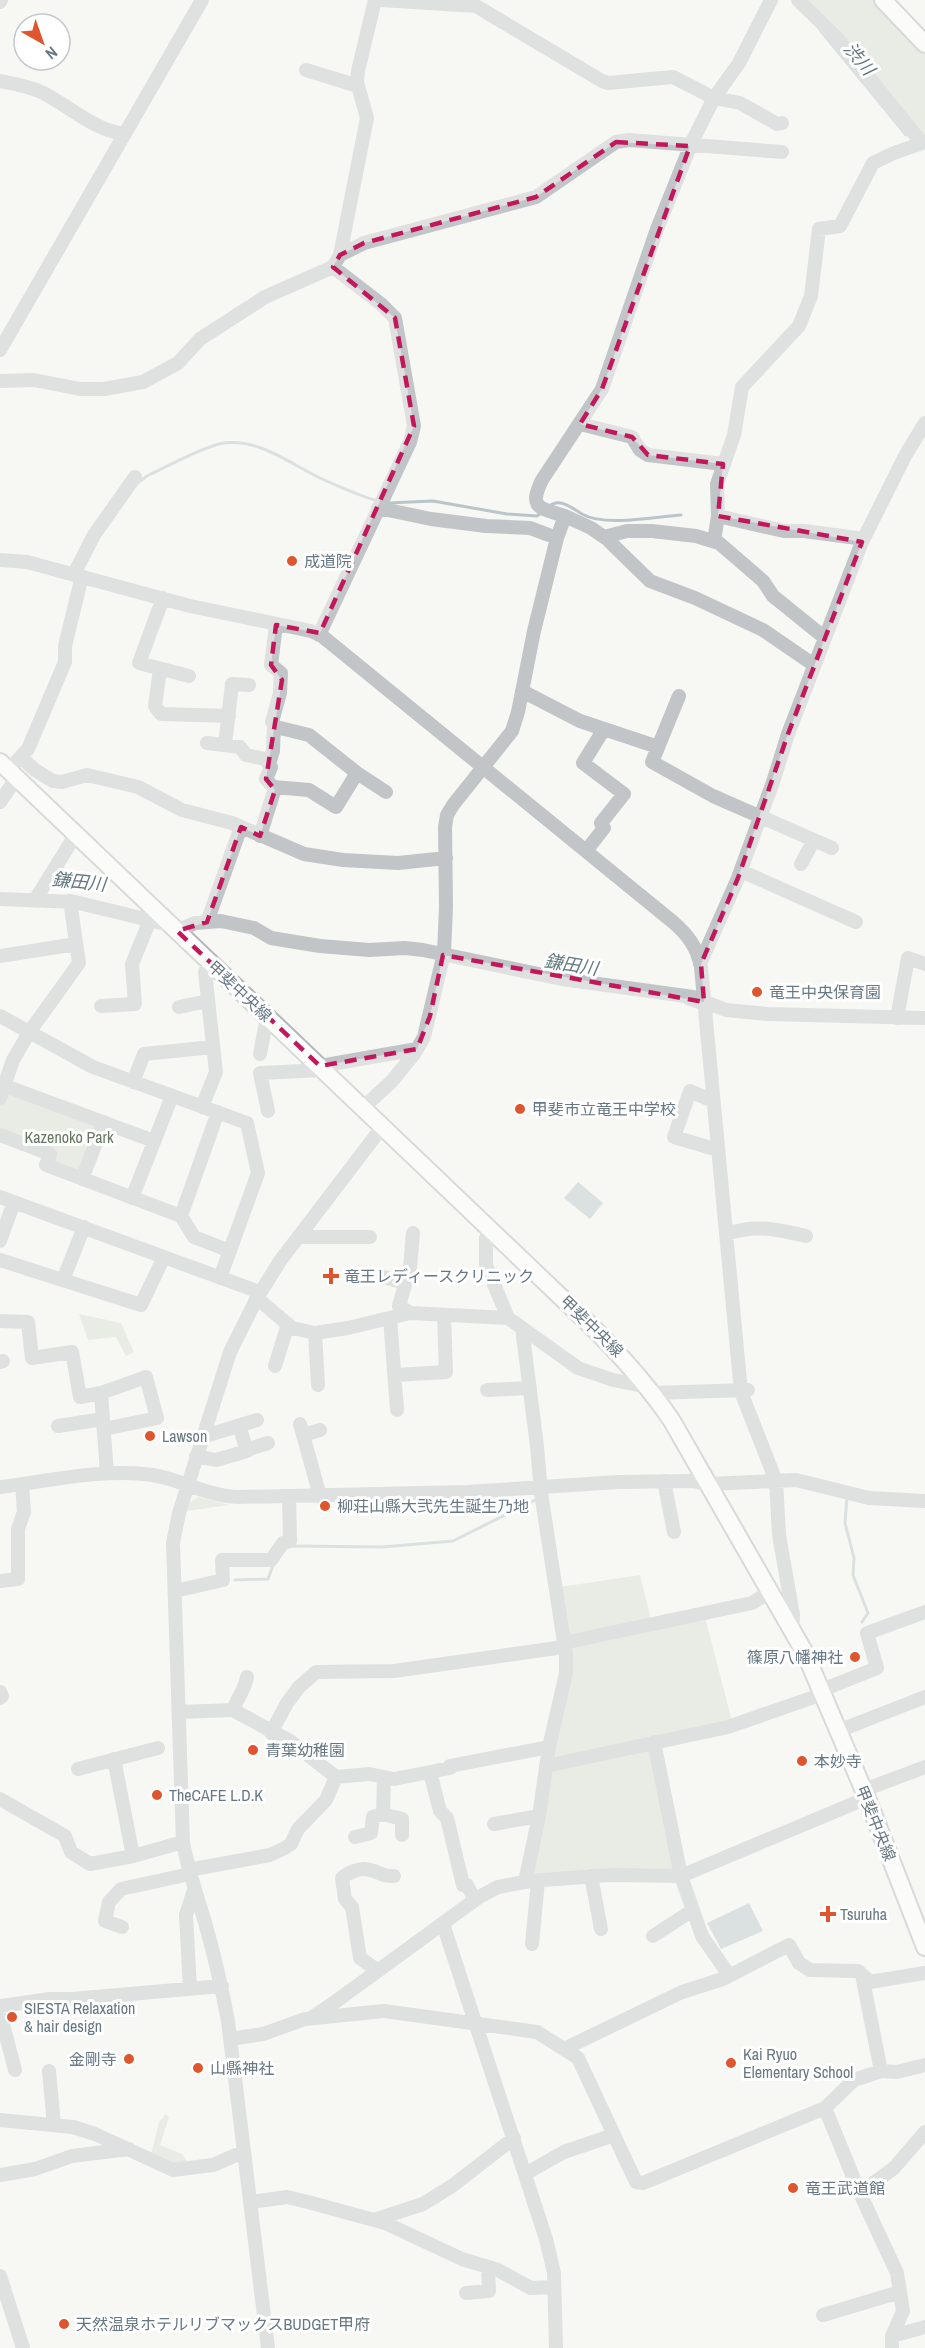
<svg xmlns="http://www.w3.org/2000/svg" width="925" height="2348" font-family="'Archivo Narrow','Noto Sans JP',sans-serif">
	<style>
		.green { fill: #d7dcd3 }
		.water { fill: #b9c5c9 }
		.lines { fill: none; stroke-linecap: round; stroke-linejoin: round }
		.stream { stroke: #b9c5c9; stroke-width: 3 }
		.major-casing { stroke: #b2b7bb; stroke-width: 20 }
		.minor { stroke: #c1c5c8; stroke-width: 14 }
		.major { stroke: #fff; stroke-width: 16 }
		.marked { fill: none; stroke: #c2185b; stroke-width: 4.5; stroke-dasharray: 12 8; stroke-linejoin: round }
		.poi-dot { fill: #de552e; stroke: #fff; stroke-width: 2 }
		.labels { text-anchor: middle; stroke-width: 6; stroke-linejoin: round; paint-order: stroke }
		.poi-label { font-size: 16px; fill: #677884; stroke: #fff; text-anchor: start }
		.street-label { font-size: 16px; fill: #677884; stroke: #fff }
		.park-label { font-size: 16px; fill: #667762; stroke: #fff }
		.water-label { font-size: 18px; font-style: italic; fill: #637980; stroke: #fff }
	</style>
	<rect width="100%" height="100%" fill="#f7f7f4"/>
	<path class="green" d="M805,0h70l50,52v84z
		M5,1088l94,34 -16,54 -32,-13v-10l-51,-19v-31z
		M79,1314l42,9 13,29 -8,4 -10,-19 -28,3z
		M198,1497l32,8 -44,6 3,-8z
		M640,1575l11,45 -84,19 -7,-52z
		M705,1617l27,104 -179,41 17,-116 73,-13z
		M653,1744l27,131 -153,5 25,-115z
		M166,2114l3,3 -9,28 22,9 5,7 -17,4 -19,-10 8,-33z"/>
	<path class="water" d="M578,1182l25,21 -13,16 -26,-21z
		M749,1903l14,28 -42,18 -14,-26z"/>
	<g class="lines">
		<path class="stream" d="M820,30l86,105
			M139,482l8,-6c19,-9 52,-27 72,-32 38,-8 71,20 103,35 18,8 37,17 56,22
			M388,503l45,-2 74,13 30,2 4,-3
			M548,507c12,-10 22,0 34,7 22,13 72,3 99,1
			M686,1003l14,5
			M847,1497l-2,26 9,35 -1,17 15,38 -6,9
			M291,1546l91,1 71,-6 82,-41
			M235,1580l33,-1 6,-16"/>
		<g class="major-casing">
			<path id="major" d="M883,0l42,44
				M0,762l586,559c32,31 61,63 86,100l133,232 62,145 58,149"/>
		</g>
		<path class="minor" d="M381,0l95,6 126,75 6,2 65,-6 41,21 26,5 37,21 5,-1
			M798,0l39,38 84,104
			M0,2l1,-2
			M306,70l52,16
			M0,81c14,3 33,6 45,13 27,14 49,36 79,40
			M340,255l24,-12 172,-46 80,-55 13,-2 153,12
			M0,350l202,-350
			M0,381l34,-1 46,9h24l39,-7 35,-19 22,-24 65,-42 68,-30 7,-12 27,-137 -10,-36 1,-11 17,-71
			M580,424l52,13 8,13 8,5 75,9
			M378,508l53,11 55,7 44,2 27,10
			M565,516c-25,-8 -37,-7 -23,-36l60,-91 55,-160 35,-87 22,-44 25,-35 32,-63
			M718,516l66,15h20l53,7 5,4
			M604,537l23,-6h25l44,5 23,7 44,38 10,15 52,42
			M714,541l4,-25 -1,-32 17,-49 8,-48 57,-61 12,-30 8,-67 21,-3 33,-63 21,-10 31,-11
			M0,560l27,2 163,44 121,25 11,5 351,286c15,13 24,25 28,45l40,425 35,89 3,54 14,80 -1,16
			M74,574l20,-39 41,-58
			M163,598l-24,65 50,13
			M276,625l-5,40 10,8 -1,20 -8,29 4,5 33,8 48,38 29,19
			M319,635l91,-193 4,-16 -19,-108 -14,-14 -48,-37
			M160,669l-5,37 6,8 68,2
			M522,691l58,30 78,26
			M679,696l-27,66 61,34 119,52
			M207,743l33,4 6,8 19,4 6,8 -5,12 7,8 36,3 27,17 21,-34
			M225,745l7,-61 17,1
			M22,758l13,12 18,11 9,1 25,-7 51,12 44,23 50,13 72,31 39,6 55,3 48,-5
			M15,763l13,-14 37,-87v-16l17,-70
			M269,764l4,-13 1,-27
			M0,802l17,-25
			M260,836l15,-48
			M586,851l18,-23 -3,-5 23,-29 -41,-31 21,-34
			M801,864l13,-24
			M741,871l115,51
			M0,899l75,3 95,23
			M35,900l41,-66
			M207,922l34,-95
			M177,931l18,-8 26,-2 33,7 17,10 49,8 49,4 36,-2 18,2 139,29 131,18 33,13 42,4 157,4
			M0,956l76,-12
			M700,964l38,-86 35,-96 15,-48 74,-192 43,-86 20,-33
			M101,1006l34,-2 -3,-40 18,-44
			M179,1007l29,-6
			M0,1016l93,51 154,56 11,50 -38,105
			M897,1018l11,-60 17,6
			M260,1054l7,-37
			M320,1066l97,-17
			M133,1082l11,-28 69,-7
			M0,1084l154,57
			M0,1098l13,-38 17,-29 49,-68 -9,-62
			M713,1101l-23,-10 -16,46 44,13
			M202,1107l14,-35 -11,-100 6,-8
			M364,1107l28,-26 22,-27 10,-17 20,-84 2,-46 -1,-80 2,-12 6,-10 59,-74 6,-19 16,-81 23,-93 8,-22 26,12 16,11 43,42 45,17 68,32 51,35
			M268,1111l-8,-38 63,-3
			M0,1135l50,19 -4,11 135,51 13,21 36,14
			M82,1179l22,-57
			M0,1197l254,93 3,8 35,30 23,5 33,-5 62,-15 98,5 70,50 35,12 35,7
			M132,1198l40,-102
			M181,1216l37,-104
			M489,1227l-3,11v27l22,53
			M726,1234c30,-10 49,-5 80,2
			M298,1237h72
			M0,1241l14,-39
			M0,1260l141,45 23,-48
			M383,1277l23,6
			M63,1280l21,-53
			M410,1313l-11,-7 11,-39 3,-34
			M390,1318l7,92
			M0,1321l28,1 4,36 40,-6 8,45 21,-4 45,-16 11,41 -53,11
			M522,1328l15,118 4,47 25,162v18l-17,74 -10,69 -14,66
			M315,1333l3,52
			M0,1362l3,-1
			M275,1366l13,-42
			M395,1375l51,-3 -2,-57
			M487,1390l43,-2
			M101,1393l6,80
			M653,1393l95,-3
			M300,1424l20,72
			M58,1426l45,-7
			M303,1435l17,-5
			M202,1437l55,-17
			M246,1450l22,-7
			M196,1456l20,4 31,-9 -8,-25
			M664,1481l10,51
			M0,1487c50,-6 102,-19 153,-12 29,5 55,21 85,22l229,-5 151,-10 74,-1 15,3 89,-4 73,18 56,3
			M0,1581l18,-2v-50l6,-17 -2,-28
			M175,1591l48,-11 -1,-20h49l12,-17 7,-2 -1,-45
			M563,1643l189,-40 18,-11
			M822,1690l55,-22 -10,-35 58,-21
			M0,1692l2,4 -2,2
			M233,1710c4,-12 12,-20 14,-33
			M179,1712l54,-2 57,31 46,36 33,-3 25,5 36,-7 10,39 7,7 16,67h4l8,15
			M838,1731l87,-34
			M271,1733l16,-30 12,-16 17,-15 78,-1 170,-24
			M654,1742l27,134 21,60 27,39
			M114,1759l19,97
			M546,1766l182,-39 95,-33
			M78,1769l80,-21
			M430,1772l20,-4v-2l99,-19
			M384,1777l-1,37 19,5v16
			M864,1790l61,-23
			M0,1799l65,37 6,16 19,12 43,-8 50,-14
			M494,1824l45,-8
			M355,1837l16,-4 2,-16 10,-3
			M188,1870l82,-15 15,-7 6,-4 7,-15 28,-29 10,-23
			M591,1876l10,53
			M443,1924l103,315 8,34 2,75
			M122,1927l-17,-6 4,-19 12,-13 69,-15
			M653,1936l40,-26
			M532,1944l6,-63
			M378,1971l-18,-13 -8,-51 -7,-8 -3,-21c7,-6 19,-11 28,-8 11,2 11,7 24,6
			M925,1973l-55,9 -12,-11 -48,-1 -11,-7 -10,-18 -66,34 -41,13 -118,57 14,9 58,124 7,1 182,-75 29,-28 27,-9 16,1 28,-7
			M862,1975l19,96
			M190,1989l-4,-74 8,-25
			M0,2006l50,-7h22l150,-13
			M0,2013l15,57
			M311,2018l24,-16 144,-105 19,-10 32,-6 80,-6 71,1 186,-78
			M230,2039l33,-5 42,-15 79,-8 153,21 27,17
			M49,2071l5,54
			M825,2108l33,81 39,84 6,38 -11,25v12
			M0,2120l73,7 22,7 78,36 40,-5 30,-13
			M525,2174l39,-22 50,-17
			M0,2175l35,-6 37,-13 57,-7
			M860,2193l34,-25 31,-36
			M251,2202l36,-5 21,5 77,21 77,36 36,11 33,18 23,-1
			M374,2220l49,-16 29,-18 62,-48
			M0,2276l23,72
			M466,2293l23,-2 -1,-24
			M823,2315l77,-23
			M892,2336l33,-9
			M268,2348l-40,-327c-6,-32 -13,-63 -22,-95 -8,-28 -18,-55 -23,-84l-10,-299 6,-30 51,-161 27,-54 23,-37 103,-135"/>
		<use href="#major" class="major"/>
	</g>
	<path d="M0 0H925V2348H0ZM616,142l74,4 -88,243 -22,35 52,13 16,18 75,9 -5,52 144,26 -74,192 -50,144 -37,86 3,38 -261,-47 -13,61 -13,33 -97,17 -143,-135 30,-9 34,-95 19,9 15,-46 -9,-11 16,-99 -11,-15 5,-40 44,8 94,-207 -19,-108 -62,-51 7,-12 24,-12 172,-46z" fill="#f7f7f4" fill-opacity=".55" fill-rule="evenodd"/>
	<path class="marked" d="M616,142l74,4 -88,243 -22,35 52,13 16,18 75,9 -5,52 144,26 -74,192 -50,144 -37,86 3,38 -261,-47 -13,61 -13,33 -97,17 -143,-135 30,-9 34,-95 19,9 15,-46 -9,-11 16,-99 -11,-15 5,-40 44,8 94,-207 -19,-108 -62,-51 7,-12 24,-12 172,-46z"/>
	<g class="poi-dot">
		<circle cx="292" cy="561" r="6"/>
		<circle cx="757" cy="992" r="6"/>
		<circle cx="520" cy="1109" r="6"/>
		<path d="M328 1267h6v6h6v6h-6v6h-6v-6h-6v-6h6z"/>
		<circle cx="150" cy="1436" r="6"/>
		<circle cx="325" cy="1506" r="6"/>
		<circle cx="855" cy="1657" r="6"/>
		<circle cx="253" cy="1750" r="6"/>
		<circle cx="802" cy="1761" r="6"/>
		<circle cx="157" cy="1795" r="6"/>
		<path d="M825 1905h6v6h6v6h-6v6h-6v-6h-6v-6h6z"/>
		<circle cx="12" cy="2017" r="6"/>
		<circle cx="129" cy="2059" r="6"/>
		<circle cx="731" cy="2063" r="6"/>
		<circle cx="198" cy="2068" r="6"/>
		<circle cx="793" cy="2188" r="6"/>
		<circle cx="64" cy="2324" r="6"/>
	</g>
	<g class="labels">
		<g class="poi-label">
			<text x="304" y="567">成道院</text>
			<text x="769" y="998">竜王中央保育園</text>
			<text x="532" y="1115">甲斐市立竜王中学校</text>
			<text x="344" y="1282">竜王レディースクリニック</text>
			<text x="162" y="1442">Lawson</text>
			<text x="337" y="1512">柳荘山縣大弐先生誕生乃地</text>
			<text x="843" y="1663" text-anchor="end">篠原八幡神社</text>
			<text x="265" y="1756">青葉幼稚園</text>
			<text x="814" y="1767">本妙寺</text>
			<text x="169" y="1801">TheCAFE L.D.K</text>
			<text x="840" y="1920">Tsuruha</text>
			<text x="24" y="2014">SIESTA Relaxation<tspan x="24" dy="18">&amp; hair design</tspan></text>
			<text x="743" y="2060">Kai Ryuo<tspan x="743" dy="18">Elementary School</tspan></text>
			<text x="117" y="2065" text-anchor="end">金剛寺</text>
			<text x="210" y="2074">山縣神社</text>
			<text x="805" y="2194">竜王武道館</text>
			<text x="76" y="2330">天然温泉ホテルリブマックスBUDGET甲府</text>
		</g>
		<g class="street-label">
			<text transform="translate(240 991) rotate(43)" y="6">甲斐中央線</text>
			<text transform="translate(592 1326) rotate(44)" y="6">甲斐中央線</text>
			<text transform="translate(876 1823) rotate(68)" y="6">甲斐中央線</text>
		</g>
		<g class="park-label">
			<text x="69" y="1143">Kazenoko Park</text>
		</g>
		<g class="water-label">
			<text transform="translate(859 59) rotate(50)" y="6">渋川</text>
			<text transform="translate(79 882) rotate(6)" y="6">鎌田川</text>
			<text transform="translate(571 965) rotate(9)" y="6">鎌田川</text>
		</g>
	</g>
	<g transform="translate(42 42) rotate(140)"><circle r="28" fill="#ffffff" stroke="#c2c9ce" stroke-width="1.5"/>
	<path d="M0-4.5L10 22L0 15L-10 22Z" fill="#de552e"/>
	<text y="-9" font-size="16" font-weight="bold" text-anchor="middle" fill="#677884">N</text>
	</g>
</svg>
